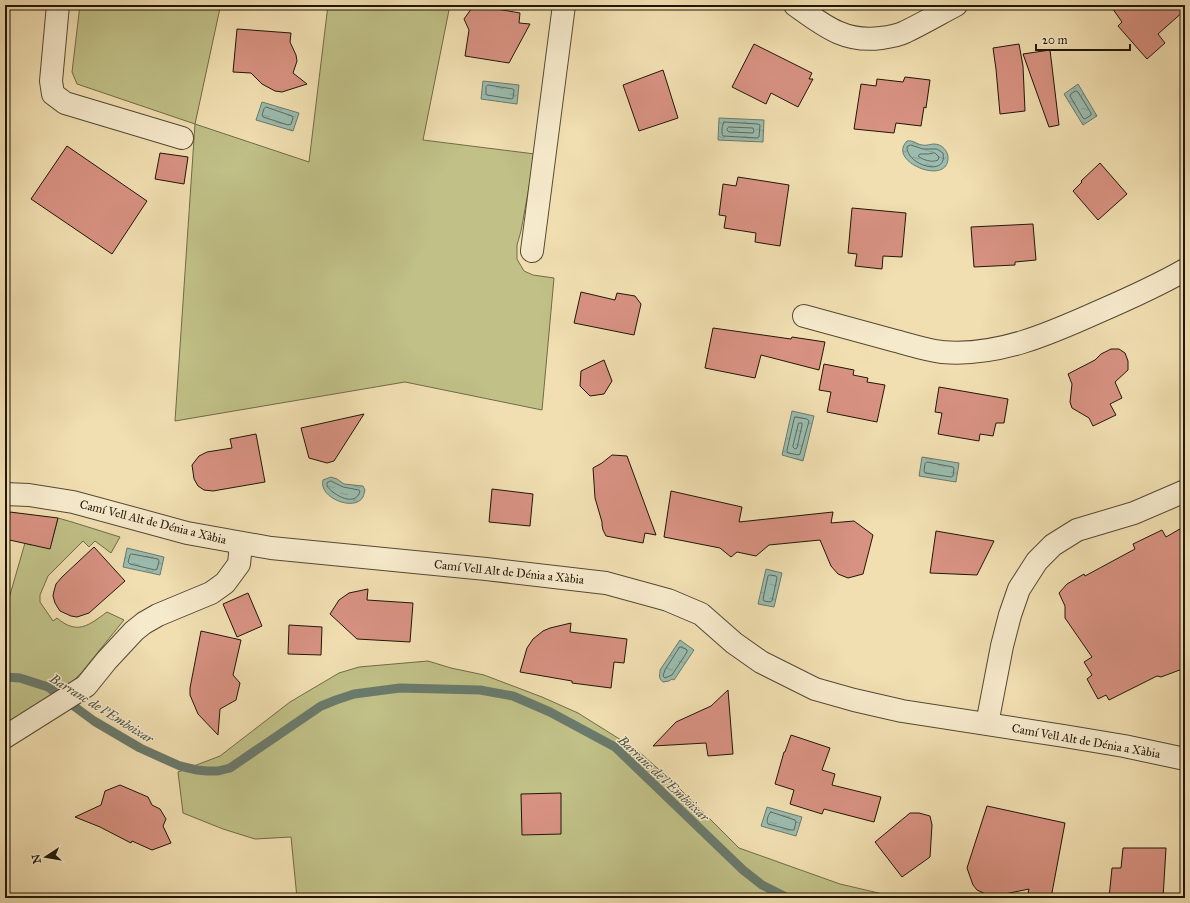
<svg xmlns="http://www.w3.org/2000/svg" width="1190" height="903" font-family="'IM FELL Great Primer',serif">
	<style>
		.green { fill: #c0c087; stroke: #706b47 }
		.water { fill: url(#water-ripples); stroke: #6a7a6c }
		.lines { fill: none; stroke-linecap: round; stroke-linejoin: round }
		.shore { stroke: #5e695b; stroke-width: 1 }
		.stream { stroke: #6a7a6c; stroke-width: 9 }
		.building { fill: #d89282; stroke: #211607 }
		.minor-casing { stroke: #554832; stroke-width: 24 }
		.minor { stroke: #f6eacc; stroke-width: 22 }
		.labels { text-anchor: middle; stroke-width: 3; stroke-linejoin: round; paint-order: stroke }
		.street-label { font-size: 12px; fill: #211607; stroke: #f6eacc }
		.water-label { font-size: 13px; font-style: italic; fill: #4c5042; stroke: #f6eacc }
	</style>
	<defs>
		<pattern id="water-ripples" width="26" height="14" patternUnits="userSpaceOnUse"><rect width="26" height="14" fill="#9bbcaf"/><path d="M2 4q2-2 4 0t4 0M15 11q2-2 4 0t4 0" fill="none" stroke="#85a195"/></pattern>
	</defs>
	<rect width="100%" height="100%" fill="#f1dfb1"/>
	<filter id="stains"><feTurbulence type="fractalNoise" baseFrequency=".005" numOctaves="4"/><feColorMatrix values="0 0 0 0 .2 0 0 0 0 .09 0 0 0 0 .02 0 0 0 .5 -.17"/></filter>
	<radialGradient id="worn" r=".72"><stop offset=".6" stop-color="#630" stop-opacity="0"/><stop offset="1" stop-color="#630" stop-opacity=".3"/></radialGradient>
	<path class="green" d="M80,5h133l7,3 -25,116 114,38 19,-157h122l-27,135 112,14 -14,77 -4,14v14l7,12 9,4 21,3 -12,132 -137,-28 -230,39 20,-297 -118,-40 -5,-12z
		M58,518l14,4 48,15 -9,16 -16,-12 -6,6 -6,-6 -35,35 -8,19v7l13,19 4,-3c20,17 31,8 50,-6l17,8 -43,53 -34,35 -42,22v-118l20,-69 6,2 1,-6 19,5z
		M428,661l23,7 33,7 58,22 36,16 59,37 37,33 65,65 101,36 60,14h-603l-6,-61 -36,2 -32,-10 -40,-16 -5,-41 42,-16 70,-54 49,-29 20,-6z"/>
	<path class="water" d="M483,81l36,4 -2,19 -36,-5z
		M1078,84l19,32 -14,9 -19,-31z
		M262,102l37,11 -6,18 -37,-11z
		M719,118l45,2 -1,22 -45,-2z
		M907,141c7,-1 9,3 15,4 5,1 8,-1 12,-1 8,0 14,7 14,14 0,5 -2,9 -6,11 -14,8 -52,-11 -35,-28z
		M792,411l22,5 -11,45 -21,-6z
		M922,457l37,6 -3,19 -37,-6z
		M331,477l6,2 7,5 19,2 2,4c-1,3 -1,5 -2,7 -8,15 -45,1 -40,-17z
		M127,548l37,9 -4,18 -37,-8z
		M766,569l16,4 -8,34 -16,-3z
		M680,640l14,10 -20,30 -2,-1 -3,2 -6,1c-4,-3 -4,-6 -3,-10v-2z
		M767,807l35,10 -6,19 -35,-10z"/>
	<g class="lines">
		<path class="shore" d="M488,85l25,4 1,1 -1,8 -1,1 -25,-4 -1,-1v-7z
			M1076,91l2,1 13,21v2l-6,4 -2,-1 -13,-22 1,-2z
			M266,107l26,9 1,2 -2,6 -3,1 -25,-8 -1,-2 2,-6z
			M724,122l34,2 2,1 -1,12 -2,1 -34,-2c-2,-3 -1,-11 1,-14z
			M729,127l24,1 1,3 -1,2 -24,-1 -2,-2z
			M911,145l12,4h14l6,4c5,25 -37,12 -36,-6z
			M935,153l4,4 -1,3c-6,3 -15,0 -20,-4l2,-2h8z
			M795,417l12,2 2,2 -9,33 -1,1 -11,-2 -1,-2z
			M799,423h3v2l-5,23 -2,1 -2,-2z
			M927,462l26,5 1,1 -1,8 -2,1 -26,-4 -1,-2 1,-7z
			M331,481l12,6 16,3 1,1c-4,17 -27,4 -33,-5v-3z
			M132,554l26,5 1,2 -2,8 -2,1 -25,-6 -2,-2 2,-7z
			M770,575l6,1 1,2 -5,23 -2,1 -6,-1 -1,-2 5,-23z
			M680,647h2l5,3v2l-15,23 -7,3 -2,-2 2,-6z
			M771,812l24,8 1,2 -2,8h-3l-23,-6c-2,-3 0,-10 3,-12z"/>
		<path class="stream" d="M5,677l15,1 28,9 46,34 46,27 40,18 17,4 10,1h11l12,-3 91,-62 15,-6 18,-6 46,-6 80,2 33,6 37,16 65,35 128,123 19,15 26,13"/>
	</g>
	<path class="building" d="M474,5l46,8 -1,10 11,1 -21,39 -44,-7 4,-26 -5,-11z
		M1110,5h75v5l-27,24 7,9 -18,16 -29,-33 4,-4z
		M237,29l54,4 -1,9 6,13 1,6 -4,12 14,11 -25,8 -7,-1 -13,-7 -11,-11 -18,-1z
		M754,44l58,29 -3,6h4l-15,28 -27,-14 -5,11 -34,-17z
		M1019,44l4,22 2,45 -25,3 -4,-45 -3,-21z
		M1050,50l9,75 -10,2 -26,-73z
		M663,70l15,48 -39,13 -16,-46z
		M905,77l25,3 -4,28 -2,-1 -3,19 -25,-3 -2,10 -40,-4 7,-45 15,2 1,-7 26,3z
		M67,146l80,55 -35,53 -81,-55z
		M160,153l28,4 -4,27 -29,-5z
		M1100,163l27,31 -29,26 -25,-29 9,-9 -1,-1z
		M738,177l51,8 -9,61 -25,-4 1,-9 -32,-5 2,-12 -7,-1 4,-31 13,2z
		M852,208l54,5 -4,44 -19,-1 -1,13 -27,-3 2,-12 -9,-1z
		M1033,224l3,36 -21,2v3l-41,2 -3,-40z
		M581,292l34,8 2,-7 18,3 6,8 -7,31 -60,-12z
		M713,328l78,11 1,-2 33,5 -6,28 -58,-15 -6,23 -50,-10z
		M1111,349h8l6,4 3,8v9l-13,12 7,16 -12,6 6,11 -23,11 -4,-8 -17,-10 -2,-6 2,-18 -4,-10 27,-14 6,-6z
		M604,360l8,21 -8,13 -14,2 -10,-10 1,-15z
		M824,364l30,6 -1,5 15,3 -1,4 18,3 -8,37 -50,-10 4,-20 -12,-2z
		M939,387l69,12 -4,24h-8l-3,13 -13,-2 -1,7 -41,-7 4,-21 -7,-1z
		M364,414l-30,47 -7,2 -18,-5 -8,-30z
		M256,434l9,48 -52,9 -9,-1 -6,-4 -4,-7 -2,-14 7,-9 8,-4 25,-4 -2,-9z
		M612,455l15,1 29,79 -11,-2 -2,10 -37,-7 -3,-6 -1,-5v-3l-7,-24 -2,-30 9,-5z
		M492,489l41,5 -3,32 -41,-4z
		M671,491l71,16 -3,15 94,-10 -2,11 23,-2 19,14 -10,39 -15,4 -10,-4 -7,-8 -11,-26 -51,5 -13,11 -19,-4 -6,5 -11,-9 -56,-11z
		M10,512l48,6 -8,31 -45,-10z
		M1185,526v142l-24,9 -4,-1 -48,24 -3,-5 -8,4 -11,-20 5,-4 -8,-13 8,-5 -27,-39v-12l-6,-13 8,-9 17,-10 1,2 50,-27 -2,-5 29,-14 4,7z
		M936,531l58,10 -17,34 -47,-2z
		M94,547l31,34 -36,32 -12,4 -6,-1 -11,-5 -5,-8 -2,-7 1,-5 2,-7 6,-7z
		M368,589l-1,11 46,3 -3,39 -53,-3 -27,-25 9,-14 10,-7z
		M248,593l14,33 -25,11 -14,-33z
		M571,623l-1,9 57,7 -3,24 -10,-1 -3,26 -39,-5v-2l-52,-9 7,-24 6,-9 10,-8 7,-3z
		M289,625l33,2 -1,28 -33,-1z
		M201,631l40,9 -8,35 7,8 -4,17 -16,9 -2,26 -20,-21 -8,-19v-7z
		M728,690l5,64 -25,2 -2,-13 -53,3 23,-24 35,-16z
		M791,735l39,13 -8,22 13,4 -3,11 49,12 -7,25 -50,-13 -2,5 -32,-10 4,-14 -19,-6 9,-32h1z
		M120,785l28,12 4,8 8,4 6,10 -3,7 8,17 -19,7 -20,-9 -1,2 -31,-16 -25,-10 26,-12 4,-14z
		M561,793v41l-39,1 -1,-41z
		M987,806l78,17 -14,75h-24l2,-9 -34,7 -7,-1 -11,-5 -4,-5 -6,-17z
		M910,813h9l11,3 2,9 -2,32 -28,20 -27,-35z
		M1123,848h43l-3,50h-54l3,-30h9z"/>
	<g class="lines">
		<g class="minor-casing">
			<path id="minor" d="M58,5l-7,76 2,13 12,9 117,35
				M795,5c28,20 49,38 86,33 8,-1 16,-2 24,-6 17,-8 34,-18 51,-27
				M532,251l32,-246
				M804,316c29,8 59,16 88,24 16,4 33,10 50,12 55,5 107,-18 156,-40 30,-13 59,-26 87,-42
				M5,494l24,1 44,7 114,31 84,15 215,21 120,14 62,17 33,14 33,29 27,19 54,27 39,11 48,11 162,25 60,10 61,13
				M987,724l15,-78 8,-31 9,-26 18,-28 16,-16 24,-15 57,-17 51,-22
				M5,737l81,-51 21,-26 27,-29 10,-8 14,-8 53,-22 14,-10 14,-19 2,-20"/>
		</g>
		<use href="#minor" class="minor"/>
	</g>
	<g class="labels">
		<g class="street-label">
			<text transform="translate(153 522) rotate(14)" y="4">Camí Vell Alt de Dénia a Xàbia</text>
			<text transform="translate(509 572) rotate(6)" y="4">Camí Vell Alt de Dénia a Xàbia</text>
			<text transform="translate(1086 741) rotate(10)" y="4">Camí Vell Alt de Dénia a Xàbia</text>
		</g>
		<g class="water-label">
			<text transform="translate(102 708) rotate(32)" y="5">Barranc de l'Emboixar</text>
			<text transform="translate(664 778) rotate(43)" y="5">Barranc de l'Emboixar</text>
		</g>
	</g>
	<rect width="1190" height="903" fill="none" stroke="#f1dfb1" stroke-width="20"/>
	<rect x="6" y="6" width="1178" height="891" fill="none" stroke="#211607" stroke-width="2"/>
	<rect x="10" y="10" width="1170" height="883" fill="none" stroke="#211607"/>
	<g transform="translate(46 857) rotate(258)" stroke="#f6eacc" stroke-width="3" paint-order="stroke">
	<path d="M0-3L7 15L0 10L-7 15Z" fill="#211607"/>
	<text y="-6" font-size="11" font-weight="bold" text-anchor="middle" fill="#211607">N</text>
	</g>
	<path d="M1036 44v6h94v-6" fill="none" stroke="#211607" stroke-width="2"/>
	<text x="1042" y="44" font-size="12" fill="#211607" stroke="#f6eacc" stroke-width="3" paint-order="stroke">20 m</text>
	<rect width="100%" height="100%" filter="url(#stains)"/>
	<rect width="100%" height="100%" fill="url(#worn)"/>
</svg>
